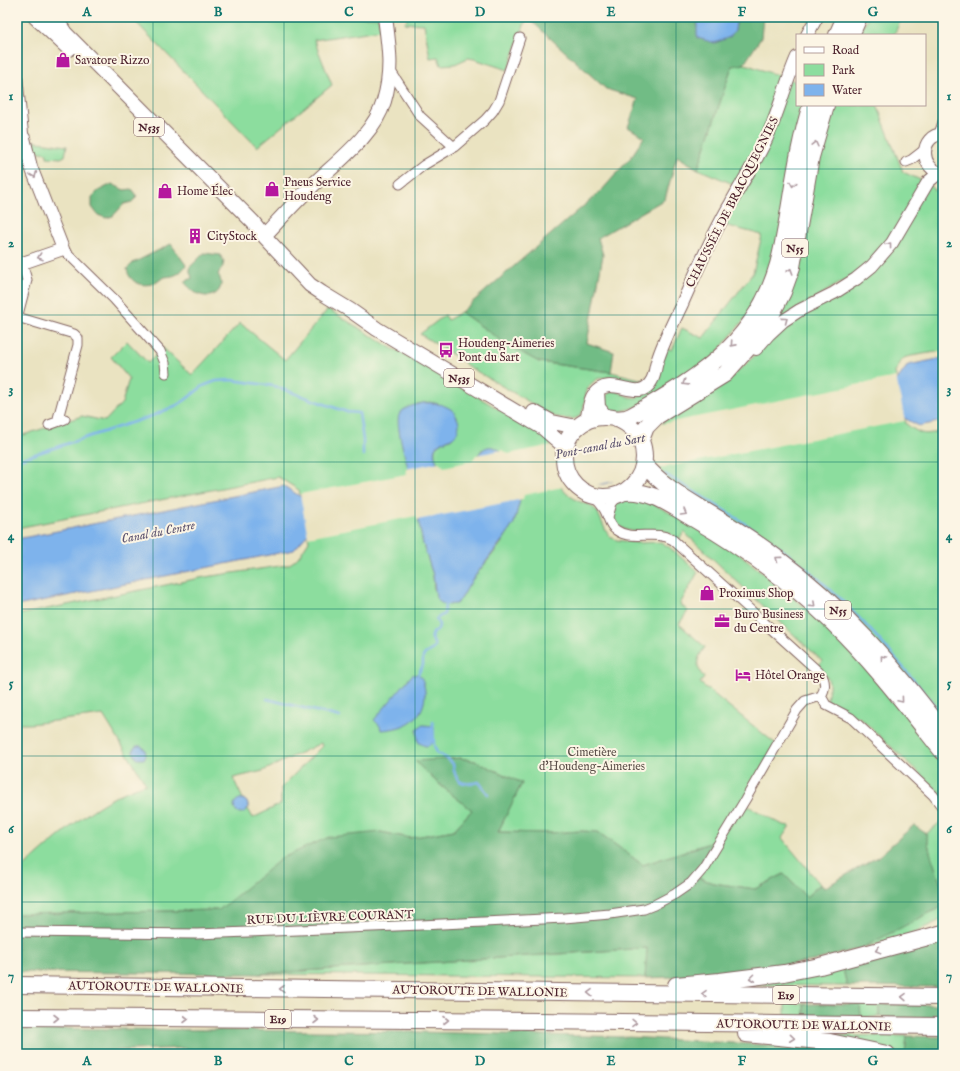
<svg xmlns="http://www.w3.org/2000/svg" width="960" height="1071" font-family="'IM FELL English',serif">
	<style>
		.green { fill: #8cdd9e; stroke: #6b7e64; fill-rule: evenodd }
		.forest { fill: #71bc85; stroke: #5e6e58 }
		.water { fill: #7eb3ec; stroke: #64698c }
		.pier { fill: #eae3c1 }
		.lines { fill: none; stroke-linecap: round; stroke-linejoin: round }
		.stream { stroke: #7eb3ec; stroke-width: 2.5 }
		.street-casing { stroke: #826460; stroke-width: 11 }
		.secondary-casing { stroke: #826460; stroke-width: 14 }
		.primary-casing { stroke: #826460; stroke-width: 16 }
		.highway-casing { stroke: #826460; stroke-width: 18 }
		.street { stroke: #fff; stroke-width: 9 }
		.secondary { stroke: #fff; stroke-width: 12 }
		.primary { stroke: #fff; stroke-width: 14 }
		.highway { stroke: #fff; stroke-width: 16 }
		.oneway { stroke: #ae9aa0 }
		.grid { fill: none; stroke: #0f766e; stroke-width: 1; stroke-opacity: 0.55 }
		.labels { text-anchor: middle; stroke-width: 4; stroke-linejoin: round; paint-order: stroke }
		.shield { fill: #fcf5e5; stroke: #7f5f63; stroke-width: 1 }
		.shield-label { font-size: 11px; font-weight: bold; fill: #4a1f2b }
		.poi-label { font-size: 12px; fill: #4a1f2b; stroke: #fcf5e5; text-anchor: start }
		.street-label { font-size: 12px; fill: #4a1f2b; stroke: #fcf5e5 }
		.park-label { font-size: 12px; fill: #5a4e48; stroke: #fcf5e5 }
		.water-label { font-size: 13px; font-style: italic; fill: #5c536f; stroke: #fcf5e5 }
		.neatline { fill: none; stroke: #0f766e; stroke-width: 1.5 }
		.grid-label { font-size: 13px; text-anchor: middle; font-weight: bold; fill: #0f766e }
	</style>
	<rect width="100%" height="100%" fill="#fcf5e5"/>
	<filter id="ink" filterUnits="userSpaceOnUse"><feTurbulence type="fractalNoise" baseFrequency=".025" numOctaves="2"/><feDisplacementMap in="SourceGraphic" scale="8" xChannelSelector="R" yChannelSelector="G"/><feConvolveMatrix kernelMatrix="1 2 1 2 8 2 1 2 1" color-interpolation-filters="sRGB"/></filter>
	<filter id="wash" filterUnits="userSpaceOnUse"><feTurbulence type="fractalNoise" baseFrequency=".012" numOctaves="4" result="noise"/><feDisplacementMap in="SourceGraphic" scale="16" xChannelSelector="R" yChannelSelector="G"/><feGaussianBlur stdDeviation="0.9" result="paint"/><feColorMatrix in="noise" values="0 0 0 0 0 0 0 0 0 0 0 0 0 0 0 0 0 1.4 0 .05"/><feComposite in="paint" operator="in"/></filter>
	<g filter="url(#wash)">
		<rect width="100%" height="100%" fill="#eae3c1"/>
		<path class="green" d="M131,17h247l2,13 -66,10 18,45 -75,62z
			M409,17h118l-19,53 -34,-11 -6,-1 -13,6 -14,1 -3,-8 -8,1 -6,-34 -20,-1z
			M868,17h34l-8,18h-35z
			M745,64l52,18v23h10l-33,159 -17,40 -43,52 -77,51 -23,6 -6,-2 -3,-5 -1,-5 1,-4 5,-5 6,-1 13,6 8,1 13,-7 16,-43 6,2 10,-22 21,10 50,-65 9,-38 -42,-11 20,-37 -42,-18 34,-103z
			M831,105h46l26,67 22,10 -36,60 -21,24 -97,59z
			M32,141l35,5 -2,10 -4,2 -14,-1v-4l-13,-2z
			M929,185l14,11v155c-6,1 -36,5 -39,7 -4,3 -6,10 -9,14l11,52c17,12 17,11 37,7v291l-284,-246 -11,-36 19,-22 36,-21 21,-14 21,-18 13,-13 13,-16 97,-63z
			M328,309l65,40 8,3 149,87 8,45 9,10 11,7 12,4 7,6 9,20 4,6 7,3 21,3 23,-1 8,5 29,25 -18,32 8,7 -9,13 26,23c-9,13 -10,18 -1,31l-4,5 76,61 -31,56 3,6 35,19 7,1 -8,12 38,46 -14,13 -22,-23 -29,15 -42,-6 -16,-6 24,-38 -78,26 -45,-33 -17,-1 -31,2 -52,-1 24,-49 -47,-22 -15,-3 -44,4c17,18 36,33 56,48l-18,20 -44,8 -29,-6 -140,61 -22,17 -202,4v-41c39,-34 79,-74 129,-89l-43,-69 -73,9h-13v-109l188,-38 82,-12c11,-4 15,-14 22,-24l-10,-51 -21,-13 -261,51v-91l65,-21 23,5 17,-18 7,-24 -18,-22 16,-16 21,22 15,-15 29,27 48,-52 45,37zM429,402c12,2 20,5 28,15l-5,21 -13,6 -4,4c-2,15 5,19 16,26l17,-1 14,-24 40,42 -8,32 -14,22 -28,35 -11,19 -27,-10 -1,-14 -10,-31 -10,-59 -11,-41 15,-40zM321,743l1,3 -41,42v16l-28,14 -5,-9v-6l-5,-4 -10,-21 30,-7z
			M461,312l45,32 33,18 72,10 33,8c-17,6 -38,-11 -52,3 -16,16 5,45 -39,33l-87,-51 -3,-4 -43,-27 25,-19 3,5z
			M624,498h19l88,49 102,83 74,84 36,47v37l-9,-11 -76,-71 -4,1 -27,-17c3,-19 5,-18 -9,-33l4,-6 -138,-129 -5,8c-3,-2 -7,-5 -10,-7 -23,-10 -39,10 -57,-15l4,-14z
			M943,820v99l-34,16 -47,13 68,-96 -4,-18z
			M648,948l-3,30 -387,-4z
			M842,965l5,21 -100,-1z
			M785,1003l19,1v12h-19z
			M860,1004h19v13h-18z
			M817,1035l90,1 -2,18 -34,-8z"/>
		<path class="forest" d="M527,17h173l-3,9 38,4 2,-13h26l-2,21 -17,26 -12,2 -34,103 -21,-13 -12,43 -67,39 5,17 -16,88 27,9 -3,20 -72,-10 -33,-18 -45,-32 141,-122 29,-33 13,-20 -16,-10 10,-28 -32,-10z
			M112,184l12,6 8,-1 4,5 1,3 -5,5 -8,2 -11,12 -7,2 -8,-3 -6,-8v-10l6,-6z
			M171,244l15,21c-3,5 -8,10 -14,11 -3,1 -6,0 -9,2 -3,1 -5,4 -8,5 -13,5 -26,-1 -28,-14l6,-6z
			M204,253l16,2 4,6 -1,5 -5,8c9,15 -4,27 -20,20 -5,-2 -10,-8 -14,-12l8,-4 -3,-10z
			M460,758l15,3 47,22 -24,49 52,1 31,-2 17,1 45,33 79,-26 -25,38 16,6 42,6 29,-15 22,23 15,-13 3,4 55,-32 35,-31 12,9 4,18 12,36 1,18 -81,42 -49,13 -89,14 -79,3 2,-30 -389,26 -241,-2v-58l202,-4 63,-52 47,-21 52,-5 29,6 44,-8 18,-20c-20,-15 -39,-30 -57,-49z
			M943,937v50l-96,-1 -5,-21z
			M804,1004h56l1,13 -57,-1z
			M879,1004l64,1v13l-64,-1z
			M17,1028l401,4 209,5 193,11 34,6h-666l-1,-6 -170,6z
			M907,1036l36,1v17h-38z"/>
		<path class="water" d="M700,17h37l-2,13 -5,7 -15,6 -18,-5v-12z
			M943,358v63l-24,5 -15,-8 -281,55c-12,11 -19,14 -35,8l-66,12 -8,30 -7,11 -35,46 -11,19 -5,5 -11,1 -4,-2 -5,-5 -3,-23 -10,-31 -6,-30 -110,21 -13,15 -277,56v-67l267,-53 17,11 109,-22c-3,-12 -15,-49 -11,-60 4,-8 16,-10 24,-12 9,-1 21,1 29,7 3,3 6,9 7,13 0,20 -19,15 -24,25 -1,2 -1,6 0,9 2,6 3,8 8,12l30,-6c10,-18 18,-22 34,-7l107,-22 283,-54 11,-15z
			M418,674c5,4 6,10 7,17 1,28 -20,38 -44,39l-1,-4 -6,-6 38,-45z
			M423,725l11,1v15c-6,7 -9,6 -16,1l-1,-11 2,-4z
			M137,746h4l4,3 1,6 -2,4h-7l-4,-7 1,-4z
			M234 806a7 7 0 1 1 14 0a7 7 0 1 1-14 0Z"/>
		<path class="pier" d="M896,377l9,44 -280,54 -6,5 -25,5 -8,-3 -62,13 -1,4 -106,21 -1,-4 -108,21 -8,-43 107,-20 -1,-5 33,-7 5,5 28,-6 4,-6 27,-5 5,4 70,-14 8,-7 21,-4 9,4z"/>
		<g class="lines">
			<path class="stream" d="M17,460l135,-44 23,-10 9,-5 19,-15 13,-5 16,-1 42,6 73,26 12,1 4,27v15
				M665,474c42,26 84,50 123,80 60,45 108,104 155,162
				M418,674l5,-9v-8l2,-3 8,-5 2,-3 -4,-10 2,-3 5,-4 1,-4 -3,-6 8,-5 1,-9
				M267,699l73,18
				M433,722l1,23 3,8 11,6 5,5c2,19 9,22 26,18l9,12"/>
		</g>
	</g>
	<g filter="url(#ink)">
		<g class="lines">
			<g class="street-casing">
				<path id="street" d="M390,70l30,46 34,31
					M17,71l7,67
					M939,134l4,-12
					M906,162l5,-2 13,-10
					M400,184l24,-19 30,-18 31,-27 8,-9 6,-10 21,-63
					M63,249l51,50 46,52 5,12 1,10
					M17,317l57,17 4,4v7l-21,77
					M17,318l10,-38 -5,-17
					M49,425l16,-6
					M594,496c3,4 7,8 10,13 4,6 5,17 12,21 16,12 39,-1 57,10l147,133c6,8 6,15 1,23
					M608,517l4,-14 7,-8
					M821,696l5,9 25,13 82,77 10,13
					M17,932l180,2 224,-9 143,-7 46,-4 34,-5 10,-4 21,-11 16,-11 12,-14 42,-69 52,-90 8,-9 16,-5"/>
			</g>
			<g class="secondary-casing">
				<path id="secondary" d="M807,35l10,-18
					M943,134c-24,1 -24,36 0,39
					M17,137l7,1 7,29 32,82 -46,16
					M756,349l13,-15 14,-13 17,-11 34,-17 22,-14 16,-13 20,-23 36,-61 12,-10
					M598,391l1,16 8,10
					M586,421c2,-7 3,-21 7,-26 18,-24 46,11 59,-15 3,-5 3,-12 5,-18 6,-20 16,-39 25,-58 15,-34 30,-69 49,-101 11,-21 24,-40 34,-61 13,-27 20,-58 32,-85"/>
			</g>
			<g class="primary-casing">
				<path id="primary" d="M35,17l34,32
					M53,17l5,5 7,11 188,189 11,14 31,33 15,16 12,8 28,17 27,19 166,99 22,19
					M264,236c15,-16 30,-33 46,-48 25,-25 64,-52 74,-87 9,-30 5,-54 1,-84
					M534,412l18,10 25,5"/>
			</g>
			<g class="highway-casing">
				<path id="highway" d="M837,35l8,-18
					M851,35l8,-18
					M564 457a40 40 0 1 1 80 0a40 40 0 1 1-80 0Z
					M616,419l10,-1 5,-2c74,-42 133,-79 151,-168 10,-48 14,-96 29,-143
					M641,440l5,-13 11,-11 68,-42 25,-28 18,-25 15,-29 9,-25 19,-110 15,-52
					M644,464c18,22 42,35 65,49 24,14 47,29 68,45 65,48 118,110 166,173
					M625,492c26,-3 48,15 69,27 50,29 97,63 139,104 40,39 75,85 110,129
					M17,985l926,12
					M676,985l44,-4 64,-8 36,-7 123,-33
					M17,1017l522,4 404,5
					M746,1034l84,8 57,12"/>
			</g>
			<use href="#street" class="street"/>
			<use href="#secondary" class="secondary"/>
			<use href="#primary" class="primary"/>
			<use href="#highway" class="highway"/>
		</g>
		<defs><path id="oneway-chevron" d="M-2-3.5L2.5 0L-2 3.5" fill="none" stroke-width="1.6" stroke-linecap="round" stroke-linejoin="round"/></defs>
		<g class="oneway">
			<use href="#oneway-chevron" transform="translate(815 144) rotate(-76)"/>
			<use href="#oneway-chevron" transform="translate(34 175) rotate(68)"/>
			<use href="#oneway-chevron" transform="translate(793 184) rotate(100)"/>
			<use href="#oneway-chevron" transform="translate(889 245) rotate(-53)"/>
			<use href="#oneway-chevron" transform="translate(40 257) rotate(161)"/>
			<use href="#oneway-chevron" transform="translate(790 271) rotate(-73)"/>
			<use href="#oneway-chevron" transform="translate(785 320) rotate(-37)"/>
			<use href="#oneway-chevron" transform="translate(733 344) rotate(132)"/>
			<use href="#oneway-chevron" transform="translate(685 383) rotate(148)"/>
			<use href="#oneway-chevron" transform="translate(684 513) rotate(30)"/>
			<use href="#oneway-chevron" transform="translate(778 559) rotate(-143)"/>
			<use href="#oneway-chevron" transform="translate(813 605) rotate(42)"/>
			<use href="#oneway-chevron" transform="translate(883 658) rotate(-130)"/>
			<use href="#oneway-chevron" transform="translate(901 700) rotate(50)"/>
			<use href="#oneway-chevron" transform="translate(878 950) rotate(165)"/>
			<use href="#oneway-chevron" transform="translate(752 978) rotate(173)"/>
			<use href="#oneway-chevron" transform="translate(282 989) rotate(-179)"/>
			<use href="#oneway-chevron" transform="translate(590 993) rotate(-179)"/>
			<use href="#oneway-chevron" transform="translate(704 994) rotate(-179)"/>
			<use href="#oneway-chevron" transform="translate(904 997) rotate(-179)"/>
			<use href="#oneway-chevron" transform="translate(56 1018)"/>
			<use href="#oneway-chevron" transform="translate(186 1019)"/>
			<use href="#oneway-chevron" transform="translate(316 1020)"/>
			<use href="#oneway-chevron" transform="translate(446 1020)"/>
			<use href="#oneway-chevron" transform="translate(634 1023) rotate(1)"/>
			<use href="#oneway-chevron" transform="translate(792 1038) rotate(6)"/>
		</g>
	</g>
	<path class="grid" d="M153,17v1037M284,17v1037M415,17v1037M545,17v1037M676,17v1037M807,17v18M807,105v949M17,169h926M17,315h926M17,462h926M17,609h926M17,756h926M17,902h926"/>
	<defs>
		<g id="shop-bare" transform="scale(1.2)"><path d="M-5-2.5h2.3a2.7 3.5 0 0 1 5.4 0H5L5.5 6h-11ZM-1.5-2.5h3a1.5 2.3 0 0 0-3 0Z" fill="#b5179e" stroke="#fcf5e5" stroke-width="2.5" paint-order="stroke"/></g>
		<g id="building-bare" transform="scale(1.2)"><path d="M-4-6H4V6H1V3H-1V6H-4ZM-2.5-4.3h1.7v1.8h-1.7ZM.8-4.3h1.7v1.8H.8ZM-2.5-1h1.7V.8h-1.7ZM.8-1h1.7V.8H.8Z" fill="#b5179e" stroke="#fcf5e5" stroke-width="2.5" paint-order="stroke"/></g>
		<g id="bus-bare" transform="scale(1.2)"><path d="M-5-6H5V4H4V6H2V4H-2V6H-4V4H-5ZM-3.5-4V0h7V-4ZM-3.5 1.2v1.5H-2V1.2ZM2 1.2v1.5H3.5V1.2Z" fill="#b5179e" stroke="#fcf5e5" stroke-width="2.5" paint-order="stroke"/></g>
		<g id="office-bare" transform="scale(1.2)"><path d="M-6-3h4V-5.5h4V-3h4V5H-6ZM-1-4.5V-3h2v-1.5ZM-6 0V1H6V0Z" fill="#b5179e" stroke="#fcf5e5" stroke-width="2.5" paint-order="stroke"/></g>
		<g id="hotel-bare" transform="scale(1.2)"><path d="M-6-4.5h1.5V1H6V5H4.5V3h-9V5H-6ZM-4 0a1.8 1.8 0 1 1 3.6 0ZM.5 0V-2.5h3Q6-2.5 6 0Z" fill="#b5179e" stroke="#fcf5e5" stroke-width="2.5" paint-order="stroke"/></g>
	</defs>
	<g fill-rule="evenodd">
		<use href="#shop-bare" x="63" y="60"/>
		<use href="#shop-bare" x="272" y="189"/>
		<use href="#shop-bare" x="165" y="191"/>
		<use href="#building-bare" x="195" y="236"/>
		<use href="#bus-bare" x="446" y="350"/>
		<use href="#shop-bare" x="707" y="593"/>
		<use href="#office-bare" x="722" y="621"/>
		<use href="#hotel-bare" x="743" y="675"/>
	</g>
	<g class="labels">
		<g class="shield">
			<rect x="134" y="118" width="30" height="18" rx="3"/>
			<rect x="782" y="239" width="26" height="18" rx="3"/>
			<rect x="444" y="369" width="30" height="18" rx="3"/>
			<rect x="825" y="601" width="26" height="18" rx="3"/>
			<rect x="773" y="986" width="26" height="18" rx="3"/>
			<rect x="265" y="1010" width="26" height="18" rx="3"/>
		</g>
		<g class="shield-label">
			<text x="149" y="131">N535</text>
			<text x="795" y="252">N55</text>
			<text x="459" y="382">N535</text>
			<text x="838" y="614">N55</text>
			<text x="786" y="999">E19</text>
			<text x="278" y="1023">E19</text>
		</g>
		<g class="poi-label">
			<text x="75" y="64">Savatore Rizzo</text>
			<text x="284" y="186">Pneus Service<tspan x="284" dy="14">Houdeng</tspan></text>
			<text x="177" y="195">Home Élec</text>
			<text x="207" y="240">CityStock</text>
			<text x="458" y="347">Houdeng-Aimeries<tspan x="458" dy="14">Pont du Sart</tspan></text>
			<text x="719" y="597">Proximus Shop</text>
			<text x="734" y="618">Buro Business<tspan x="734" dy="14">du Centre</tspan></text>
			<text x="755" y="679">Hôtel Orange</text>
		</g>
		<g class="street-label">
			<text transform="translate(732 202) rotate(-63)" y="4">CHAUSSÉE DE BRACQUEGNIES</text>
			<text transform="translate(330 917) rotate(-2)" y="4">RUE DU LIÈVRE COURANT</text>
			<text transform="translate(156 987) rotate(1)" y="4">AUTOROUTE DE WALLONIE</text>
			<text transform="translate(480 991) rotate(1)" y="4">AUTOROUTE DE WALLONIE</text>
			<text transform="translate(804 1025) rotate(1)" y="4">AUTOROUTE DE WALLONIE</text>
		</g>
		<g class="park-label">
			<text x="592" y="756">Cimetière<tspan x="592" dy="14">d'Houdeng-Aimeries</tspan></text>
		</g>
		<g class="water-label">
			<text transform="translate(600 445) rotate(-11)" y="5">Pont-canal du Sart</text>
			<text transform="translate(158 531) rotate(-11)" y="5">Canal du Centre</text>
		</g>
	</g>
	<rect width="960" height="1071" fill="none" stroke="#fcf5e5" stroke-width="44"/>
	<rect x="796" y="34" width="130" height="72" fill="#fcf5e5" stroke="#b59f9b"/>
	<rect x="804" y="47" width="20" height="6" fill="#ffffff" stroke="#b59f9b"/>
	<text x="832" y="54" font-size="12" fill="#4a1f2b">Road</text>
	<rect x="804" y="64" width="20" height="12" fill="#8cdd9e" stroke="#b59f9b"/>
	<text x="832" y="74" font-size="12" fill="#4a1f2b">Park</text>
	<rect x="804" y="84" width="20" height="12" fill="#7eb3ec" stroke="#b59f9b"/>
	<text x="832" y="94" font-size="12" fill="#4a1f2b">Water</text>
	<rect x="22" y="22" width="916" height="1027" class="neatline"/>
	<g class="grid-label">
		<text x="87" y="16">A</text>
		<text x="218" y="16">B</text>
		<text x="349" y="16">C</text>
		<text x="480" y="16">D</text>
		<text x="611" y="16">E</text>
		<text x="742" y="16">F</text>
		<text x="873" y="16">G</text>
		<text x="11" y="100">1</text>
		<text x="949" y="100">1</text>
		<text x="11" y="247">2</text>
		<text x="949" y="247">2</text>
		<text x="11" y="393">3</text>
		<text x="949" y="393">3</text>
		<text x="11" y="540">4</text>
		<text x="949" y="540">4</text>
		<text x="11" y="687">5</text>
		<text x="949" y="687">5</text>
		<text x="11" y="833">6</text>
		<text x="949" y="833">6</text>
		<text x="11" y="980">7</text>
		<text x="949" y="980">7</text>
		<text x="87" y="1065">A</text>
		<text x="218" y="1065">B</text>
		<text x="349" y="1065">C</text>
		<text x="480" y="1065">D</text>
		<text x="611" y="1065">E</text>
		<text x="742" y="1065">F</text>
		<text x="873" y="1065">G</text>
	</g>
</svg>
